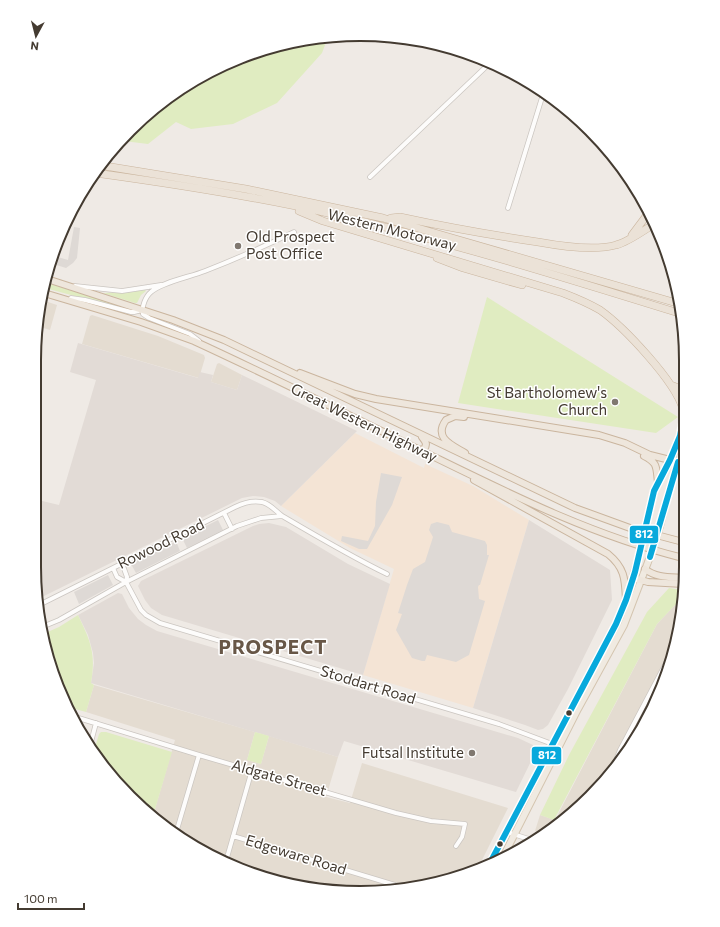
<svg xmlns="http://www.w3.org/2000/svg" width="720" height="927" font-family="Commissioner,sans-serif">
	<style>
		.residential { fill: #e4dcd1 }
		.commercial { fill: #f4e4d5 }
		.industrial { fill: #e2dbd6 }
		.green { fill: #e0ecc1 }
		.parking { fill: #ded9d5 }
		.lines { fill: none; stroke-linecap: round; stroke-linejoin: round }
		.minor-casing { stroke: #cbc6c1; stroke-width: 5.5 }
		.primary-casing { stroke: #d4c5b0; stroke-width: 8 }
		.trunk-casing { stroke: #cab59e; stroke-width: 8 }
		.motorway-casing { stroke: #cab59e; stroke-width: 8 }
		.minor { stroke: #fdfcfb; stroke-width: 4 }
		.primary { stroke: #f0eae1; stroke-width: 6 }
		.trunk { stroke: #eee6dc; stroke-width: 6 }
		.motorway { stroke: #ebe2d7; stroke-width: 7 }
		.primary-bridge-casing { stroke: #d4c5b0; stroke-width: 8; stroke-linecap: butt }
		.primary-bridge { stroke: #f0eae1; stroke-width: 6 }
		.bus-1-casing { stroke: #fff; stroke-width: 9 }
		.bus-1 { stroke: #07a9dc; stroke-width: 6 }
		.poi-dot { fill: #807870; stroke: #fff; stroke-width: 1.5 }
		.bus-dot { fill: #443b31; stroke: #fff; stroke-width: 1.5 }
		.labels { text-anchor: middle; stroke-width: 3; stroke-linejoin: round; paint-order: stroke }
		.street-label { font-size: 15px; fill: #443b31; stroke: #fff }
		.poi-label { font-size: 15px; fill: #443b31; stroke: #fff; text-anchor: end }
		.district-label { font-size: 19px; font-weight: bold; letter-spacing: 1px; fill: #685747; stroke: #fff }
		.rim { fill: none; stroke: #443b31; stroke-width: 2 }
		.line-badge { stroke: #fff; stroke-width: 1.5 }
		.badge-label { font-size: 11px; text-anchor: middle; font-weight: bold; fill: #fff }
	</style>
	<rect width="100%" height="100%" fill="#efeae5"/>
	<path class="residential" d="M42,300l15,5 -7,25 -13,-4z
		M92,315l66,21 46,19 1,3 -6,20 -117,-34 8,-28z
		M219,363l23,12 -5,15 -26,-8 6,-18z
		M675,605h8v5l-14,62 -38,76 -41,50 -45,37 -10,-4 5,-16 15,5 102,-196z
		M94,685l161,47 -8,28 14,4 8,-28 69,21 -12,40 24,6 12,-40 146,45 -31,62 -12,6 -84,16 -105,-10 -79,-33 -44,-33 22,-76 -89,-28z"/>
	<path class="commercial" d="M355,433l69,35 1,-4 48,22 56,34 -56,188 -110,-33 31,-106 -44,-21 -69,-42z"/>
	<path class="industrial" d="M78,343l120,35 2,-6 13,3 -2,7 26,8 5,-15 115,56 -76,75 -6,-5 -11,-4 -11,-1 -11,2 -204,101 -4,-32v-68l25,6 37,-125 -26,-8z
		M529,520l81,50 2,30 -44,89 -20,36 -5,4 -5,1 -13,-5 -52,-17z
		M269,523l17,4 62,37 42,20 -27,91 -201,-60 -11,-7 -6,-8 -7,-14 3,-5 112,-55 6,-2z
		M118,593l4,1 7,14 9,11 8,6 11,6 361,107 15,7 2,3v5l-19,39 -172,-51 -6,16 -247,-74 3,-20 -1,-10 -5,-18 -10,-20z"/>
	<path class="green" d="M328,37l-6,16 -45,50 -44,21 -42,5 -15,-7 -28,22 -24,-3 55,-52 56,-30 62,-19z
		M47,283l73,23 -1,2 -74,-20z
		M145,290l1,1 -5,4 -4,8h-2l-32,-10 25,-1z
		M487,297l191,120 -22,16 -198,-30z
		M669,588l14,2v15h-8l-18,19 -103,196 -14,-5 29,-60 78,-143z
		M78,615c13,27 18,39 13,68l3,2 -8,27 -18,-5 -23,-55 -2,-18 16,-7z
		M101,732h5l66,20 -19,64 -23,-18 -36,-47 5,-17z
		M255,732l14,4 -8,28 -14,-4z"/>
	<path class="parking" d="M74,227l6,1 -3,30 -4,5 -7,5 -16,-5 1,-8 17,5z
		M381,473l21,4 -10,28 -25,44h-8l-18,-8 1,-5 26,5 7,-15 1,-24z
		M218,520l5,10 -36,18 -5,-10z
		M437,522l12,3 3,7 33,9 2,4v10h2l-9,30h-1l-1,2 1,12 6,2 -16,54 -13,7 -29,-7 -2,6h-3l-10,-3 -16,-28 6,-16 -4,-1 9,-28 6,-16 12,-7 8,-25 -4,-7 2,-6z
		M176,541l4,10 -44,22 -5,-9z
		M108,575l5,10 -34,19 -5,-12z"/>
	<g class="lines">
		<g class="minor-casing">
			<path id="minor" d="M370,177l121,-115
				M508,208l36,-117
				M75,286l47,5 39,-6
				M71,298l14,2 46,12h3l8,-2
				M199,341l-9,-7 -41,-16 -6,-4c-2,-7 3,-18 8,-22 11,-10 39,-15 54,-21 31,-12 60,-25 89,-39
				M224,513l8,16
				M122,563l5,14 -1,5
				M113,568l4,9 9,5 15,28 5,5 14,8 339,101 56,21
				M39,605l196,-98c8,-4 17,-7 27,-5 9,2 15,11 22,15 34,20 68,40 103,57
				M42,627l17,-7 67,-38 111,-56 24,-8 21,-2
				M72,716l127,39 197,58 35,8 34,3 -3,13 -6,9
				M90,746l6,-23
				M611,773l9,-23 55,-104
				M507,832l28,9
				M176,833l23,-78
				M233,836l172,52
				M226,861l26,-91"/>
		</g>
		<g class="primary-casing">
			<path id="primary" d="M647,520l7,-29 16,-31 10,-24 3,-16
				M660,526l9,-35 14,-44
				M503,857l75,-148 46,-84 24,-63
				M490,863l126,-239 10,-24 12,-41"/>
		</g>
		<g class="trunk-casing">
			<path id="trunk" d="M47,279l126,41 51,20 351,168 55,20 53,14
				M44,293l97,29 53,19c76,35 151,72 226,109 86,42 170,85 263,108
				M300,373l55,21 21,5 223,36 26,8 25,12 20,5
				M464,417l-9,-1 -9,4c-13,18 6,25 19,33
				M419,450l5,-1c4,-5 1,-8 -2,-12
				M644,456c14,7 12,11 14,26
				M474,480l134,74c17,14 17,25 18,46
				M645,569c11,9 25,8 38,9
				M633,578l15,4 35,2"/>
		</g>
		<g class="motorway-casing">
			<path id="motorway" d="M99,165l147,24 137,29 297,86
				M95,173c80,11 159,23 237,41 118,28 234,64 350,100
				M299,211l24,10 240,72c13,5 25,10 37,17 24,17 75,71 83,99
				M391,218l9,-1c46,10 91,18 138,25 22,4 57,9 78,3 12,-3 27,-14 38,-21
				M632,235l15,-20 1,-3
				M437,258l26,10 59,17
				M671,385l12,5"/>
		</g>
		<use href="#minor" class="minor"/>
		<use href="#primary" class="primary"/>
		<use href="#trunk" class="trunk"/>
		<use href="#motorway" class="motorway"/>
		<g class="primary-bridge-casing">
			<path id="primary-bridge" d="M681,308l2,16
				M638,559l9,-39
				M648,562l12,-36"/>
		</g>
		<use href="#primary-bridge" class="primary-bridge"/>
		<g class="bus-1-casing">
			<path id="bus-1" d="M650,557l28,-95
				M490,863l126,-239 10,-24 9,-28 19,-81 16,-31 10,-24 3,-16"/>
		</g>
		<use href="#bus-1" class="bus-1"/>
	</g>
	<g class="poi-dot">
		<circle cx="238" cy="246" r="4"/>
		<circle cx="615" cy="402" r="4"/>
		<circle cx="472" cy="753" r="4"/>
	</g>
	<g class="bus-dot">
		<circle cx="569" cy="713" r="3.5"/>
		<circle cx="500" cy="844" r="3.5"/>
	</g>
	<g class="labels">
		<g class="street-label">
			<text transform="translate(392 230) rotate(14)" y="5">Western Motorway</text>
			<text transform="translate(364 423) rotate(26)" y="5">Great Western Highway</text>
			<text transform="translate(161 544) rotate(-26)" y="5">Rowood Road</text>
			<text transform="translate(368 685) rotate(17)" y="5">Stoddart Road</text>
			<text transform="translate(279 778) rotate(16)" y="5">Aldgate Street</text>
			<text transform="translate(296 855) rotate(17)" y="5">Edgeware Road</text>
		</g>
		<g class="poi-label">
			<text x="246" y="242" text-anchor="start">Old Prospect<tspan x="246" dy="17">Post Office</tspan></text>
			<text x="607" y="398">St Bartholomew's<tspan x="607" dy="17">Church</tspan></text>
			<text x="464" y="758">Futsal Institute</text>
		</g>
		<g class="district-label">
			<text x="273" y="654">PROSPECT</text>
		</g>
	</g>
	<path d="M0 0H720V927H0ZM360 41H360A319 319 0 0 1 679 360V567A319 319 0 0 1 360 886H360A319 319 0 0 1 41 567V360A319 319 0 0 1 360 41Z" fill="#fff" fill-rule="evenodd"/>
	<path class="rim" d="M360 41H360A319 319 0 0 1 679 360V567A319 319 0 0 1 360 886H360A319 319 0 0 1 41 567V360A319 319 0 0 1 360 41Z"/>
	<g class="line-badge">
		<rect x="629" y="525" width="30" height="19" rx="4" fill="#07a9dc"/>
		<rect x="531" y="746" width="31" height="19" rx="4" fill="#07a9dc"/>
	</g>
	<g class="badge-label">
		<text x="644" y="538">812</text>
		<text x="547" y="759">812</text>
	</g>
	<g transform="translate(36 36) rotate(187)" stroke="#ffffff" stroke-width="3" paint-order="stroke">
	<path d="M0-3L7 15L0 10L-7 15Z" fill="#443b31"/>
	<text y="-6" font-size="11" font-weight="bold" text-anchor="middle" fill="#443b31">N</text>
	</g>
	<path d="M18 903v6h66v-6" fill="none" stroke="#443b31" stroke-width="2"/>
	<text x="24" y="903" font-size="12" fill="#443b31" stroke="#ffffff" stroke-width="3" paint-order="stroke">100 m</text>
</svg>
